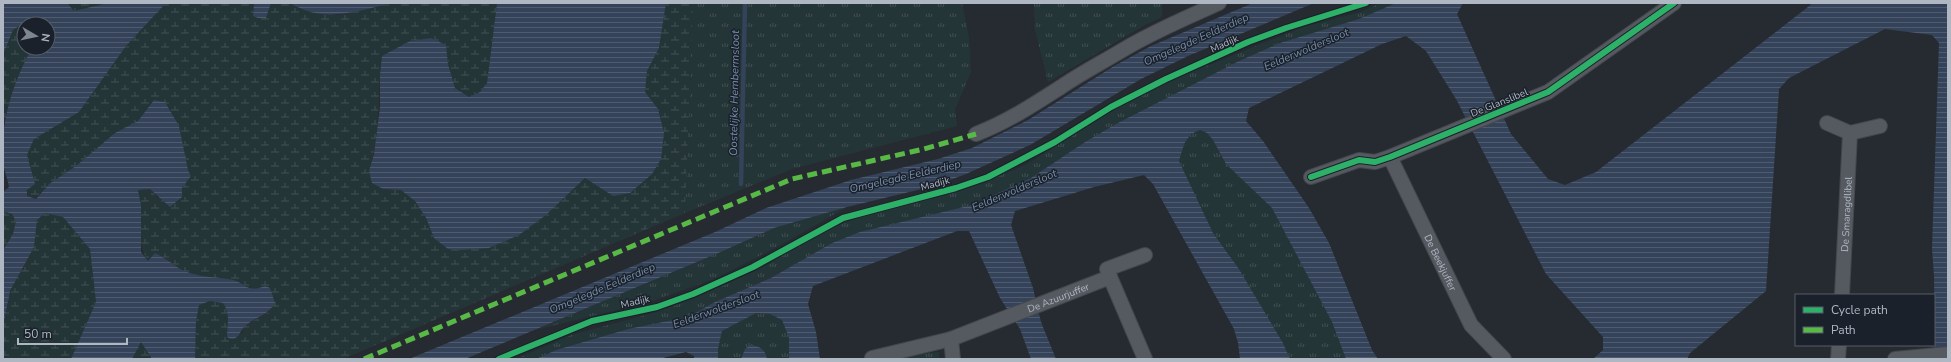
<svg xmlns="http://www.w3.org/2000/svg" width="1951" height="362" font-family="'Nunito Sans',sans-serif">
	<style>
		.grass { fill: url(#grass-tufts) }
		.wetland { fill: url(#wetland-marsh) }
		.water { fill: url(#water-rules) }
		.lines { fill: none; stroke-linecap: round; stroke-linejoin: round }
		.stream { stroke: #344359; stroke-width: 4.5 }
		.street-casing { stroke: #44474c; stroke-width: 16 }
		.street { stroke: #555960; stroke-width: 14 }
		.quiet { stroke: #58b947; stroke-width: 5; stroke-dasharray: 10 5; stroke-linecap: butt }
		.cycleway-casing { stroke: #1a212b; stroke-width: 8 }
		.cycleway { stroke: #2db169; stroke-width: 6 }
		.labels { text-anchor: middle; stroke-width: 3; stroke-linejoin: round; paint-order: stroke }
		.street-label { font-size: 10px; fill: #afb7c3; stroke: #1a212b }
		.water-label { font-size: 11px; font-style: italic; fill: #788eaa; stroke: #1a212b }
	</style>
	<defs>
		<pattern id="grass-tufts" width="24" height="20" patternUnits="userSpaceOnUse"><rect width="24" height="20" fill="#243537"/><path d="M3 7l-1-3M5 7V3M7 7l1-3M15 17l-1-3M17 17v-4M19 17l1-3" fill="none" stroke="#415052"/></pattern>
		<pattern id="wetland-marsh" width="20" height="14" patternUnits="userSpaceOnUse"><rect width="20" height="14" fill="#243537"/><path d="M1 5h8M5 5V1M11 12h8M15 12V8" fill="none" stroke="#415052"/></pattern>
		<pattern id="water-rules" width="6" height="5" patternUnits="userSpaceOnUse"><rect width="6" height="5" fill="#344359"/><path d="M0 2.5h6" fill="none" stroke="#4f5c6f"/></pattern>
	</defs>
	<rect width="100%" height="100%" fill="#262b31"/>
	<path class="grass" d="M693,3h269l7,35 2,34 -16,37 2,17 -165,43 -107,44z
		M1034,3h128v14l-19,9 -95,56 -13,-52z
		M1381,3h15l-37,16 -79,24 -41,18 -123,63 -31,18 -54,36 -59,27 -120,30 -20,8 -61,35 -56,24 -27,15 -60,12 -72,21 -20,9h-20l55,-24 86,-23 38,-14 65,-29 49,-30 35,-16 27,-9 76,-19 43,-15 37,-16 83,-52 67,-34 99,-40 28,-11 57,-15z
		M1200,130l7,3 6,7 13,24 46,44 60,114 14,37h-56l-7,-16 -44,-74 -26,-36 -34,-72 5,-17 7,-10z
		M847,207l-70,40 -63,32 -65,23 -114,28 188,-79 51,-23z
		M756,313l14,1 12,6 7,18v21h-22c-2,-10 -7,-12 -17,-14l-9,14h-23v-10l4,-18z
		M939,352v7h-44v-2z"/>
	<path class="wetland" d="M67,3h41l-34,8z
		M166,3h88l-1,13 13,2 5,-15h19l10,6 37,6 56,-12h104l-10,80 -7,9 -11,5 -14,-9 -7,-24 -2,-19 -15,-7 -21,3 -28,15c-5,39 -1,78 -13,115l14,18c5,1 11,0 16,1 18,4 29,33 35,48l55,10 30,-13 27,-20 39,-37 28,18 45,-87 -13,-17 2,-21 12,-23 7,-45h27l-8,210 -342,146h-148l1,-37 3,-17 11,-4 13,2c7,10 6,17 4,29l15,2 2,-8 25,-14 1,-24 -5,-2c-17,6 -18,-2 -32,-5 -9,-3 -20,-2 -30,-4 -16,-3 -29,-11 -41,-21l-14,5c-13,-19 -5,-48 -10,-71l12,-1 8,9 24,-10 9,-12 -37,-76 -16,21 -23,12 -39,33 -27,18 -14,15 -8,-3 3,-28 -3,-13 7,-16 45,-27 47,-66z
		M34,17l7,7h-17v24h8c-15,26 -23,53 -29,83v-76l10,-25z
		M3,211l9,3 4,7 -3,13 -10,16z
		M45,213l18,4 27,32 6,53 -25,57h-68v-32l7,-36 24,-44 3,-27z
		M141,342l11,17h-20z"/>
	<path class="water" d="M3,3h64l7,8 34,-8h58l-40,43 -47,66 -45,27 -7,16 8,29 -8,6v6l9,3 13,-15 27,-18 39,-33 23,-12 16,-21 11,2 14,24 9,44 3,6 -9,12v9l-12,10 -20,-18 -12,1 3,15v47l7,9 7,-8c12,5 21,16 35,20 14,5 28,4 43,7 14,4 14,13 32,6l5,2 5,15c-9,14 -18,13 -30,23 -5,4 -7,18 -18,11 0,-13 4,-22 -4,-34l-13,-2 -11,4 -3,17 -1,37h-43l-11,-17 -9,17h-61l25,-57 -6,-53 -27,-32 -18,-4 -8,7 -3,27 -24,44 -7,36v-77l10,-16 3,-13 -4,-7 -9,-3v-19l6,-5c-1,-8 -5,-16 -6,-24 -3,-40 10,-81 29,-115h16v-24h-7l-8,-7 -20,13 -10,25z
		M254,3h17l-5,15h-8l-5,-2z
		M290,3h103c-37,8 -69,21 -103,0z
		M497,3h169l-7,45 -12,23 -2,21 13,17 6,24 -3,26 -9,15 -22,19 -17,3 -28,-18 -39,37 -27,20 -30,13 -28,2 -13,-1 -14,-11 -8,-20 -11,-17 -14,-11 -18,-1 -11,-6 -3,-12 5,-17 6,-47v-33l2,-18 28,-15 21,-3 15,7 2,19 7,24 14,9 11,-5 7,-9z
		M1253,3h61l-126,53 -47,23 -111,66 -64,29 -32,12 -87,21 -73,21 -51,23 -258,108h-56l306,-127 51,-24 85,-28 87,-21 34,-11 56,-28 86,-54 37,-20z
		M1396,3h67l-6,11 54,120 37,45 17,6 31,-13 217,-169h135v356h-13l-1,-83 -2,-28 7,-205 -7,-8 -47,-6 -96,49 -10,11 -13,202 -76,62 -3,6h-94l10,-9v-13l-57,-63 -90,-175 -30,-48 -20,-15 -24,8 -133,64 -3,13 17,20 46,67 20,35 43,107 6,9h-32l-14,-37 -60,-114 -46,-44 -13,-24 -6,-7 -7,-3 -9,4 -7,10 -5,17 34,72 26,36 44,74 7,16h-50l-2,-16 -4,-14 -81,-145 -9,-9 -50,12 -79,24 -4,14 22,63 8,34 15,37h-25l-11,-30 -20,-31 -31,-67h-12l-144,55 -5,18 8,28 4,27h-31v-21l-7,-18 -12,-6 -14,-1 -34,18 -4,18v10h-24v-3l-8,-4 -27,7h-123l20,-9 72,-21 60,-12 27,-15 56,-24 61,-35 28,-11 112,-27 59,-27 54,-36 31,-18 123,-63 41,-18 79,-24z
		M750,345c10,1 15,4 17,14h-26l4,-10z"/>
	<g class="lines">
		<path class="stream" d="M741,184l4,-181"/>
		<g class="street-casing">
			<g id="street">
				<path d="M1827,123l23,10 30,-7"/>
				<path d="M976,134c31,-12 57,-29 85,-47 19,-13 40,-24 60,-36 31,-19 65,-33 98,-48"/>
				<path id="s1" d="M1390,157l81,168 33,34"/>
				<path d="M1311,177l48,-17 16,2 15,-5 158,-65 126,-89"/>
				<path d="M1110,277l35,82"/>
				<path id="s2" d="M1842,295l8,-162"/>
				<path d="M872,358l79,-19"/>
				<path id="s3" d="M953,359l-2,-20 159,-62 -3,-8 38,-14"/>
				<path d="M1838,359l1,-14"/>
				<path d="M1895,359l53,-5"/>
			</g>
		</g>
		<use href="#street" class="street"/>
		<path class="quiet" d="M364,359l428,-180 132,-30 52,-15"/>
		<g class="cycleway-casing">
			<path id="cycleway" d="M1311,177l48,-17 16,2 15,-5 158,-65 126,-89
				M499,359l93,-38 65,-14 36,-13 60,-27 90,-49 113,-30 32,-11 67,-35 56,-35 55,-28 82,-37 38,-14 80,-25"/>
		</g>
		<use href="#cycleway" class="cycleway"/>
	</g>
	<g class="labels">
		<g class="street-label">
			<text transform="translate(1224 43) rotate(-24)" y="4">Madijk</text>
			<text transform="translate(1499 102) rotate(-22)" y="4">De Glanslibel</text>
			<text transform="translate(935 183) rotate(-15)" y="4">Madijk</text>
			<text dy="4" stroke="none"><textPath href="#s2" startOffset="81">De Smaragdlibel</textPath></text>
			<text dy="4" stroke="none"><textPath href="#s1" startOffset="117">De Beekjuffer</textPath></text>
			<text dy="4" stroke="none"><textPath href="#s3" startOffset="135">De Azuurjuffer</textPath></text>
			<text transform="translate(635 301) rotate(-13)" y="4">Madijk</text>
		</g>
		<g class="water-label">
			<text transform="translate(1196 39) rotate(-24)" y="4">Omgelegde Eelderdiep</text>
			<text transform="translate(1306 49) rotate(-23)" y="4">Eelderwoldersloot</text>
			<text transform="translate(734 93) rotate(-89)" y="4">Oostelijke Hembermsloot</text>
			<text transform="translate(905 176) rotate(-13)" y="4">Omgelegde Eelderdiep</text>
			<text transform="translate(1014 190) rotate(-23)" y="4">Eelderwoldersloot</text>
			<text transform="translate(602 288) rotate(-23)" y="4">Omgelegde Eelderdiep</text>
			<text transform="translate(716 309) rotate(-20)" y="4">Eelderwoldersloot</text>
		</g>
	</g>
	<rect width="1951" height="362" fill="none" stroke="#afb7c3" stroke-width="8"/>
	<rect x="1795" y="294" width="140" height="52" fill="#1a212b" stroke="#565d68"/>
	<rect x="1803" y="307" width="20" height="6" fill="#2db169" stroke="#565d68"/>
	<text x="1831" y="314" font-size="12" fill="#afb7c3">Cycle path</text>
	<rect x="1803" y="327" width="20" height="6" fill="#58b947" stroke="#565d68"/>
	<text x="1831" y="334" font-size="12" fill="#afb7c3">Path</text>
	<g transform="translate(36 36) rotate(99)"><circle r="19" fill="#1a212b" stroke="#565d68"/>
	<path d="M0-3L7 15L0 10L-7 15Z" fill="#7f8690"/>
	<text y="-6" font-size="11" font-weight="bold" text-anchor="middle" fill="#afb7c3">N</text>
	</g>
	<path d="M18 338v6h109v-6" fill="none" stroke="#afb7c3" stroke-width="2"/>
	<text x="24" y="338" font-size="12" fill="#afb7c3" stroke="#1a212b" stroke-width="3" paint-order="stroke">50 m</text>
</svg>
